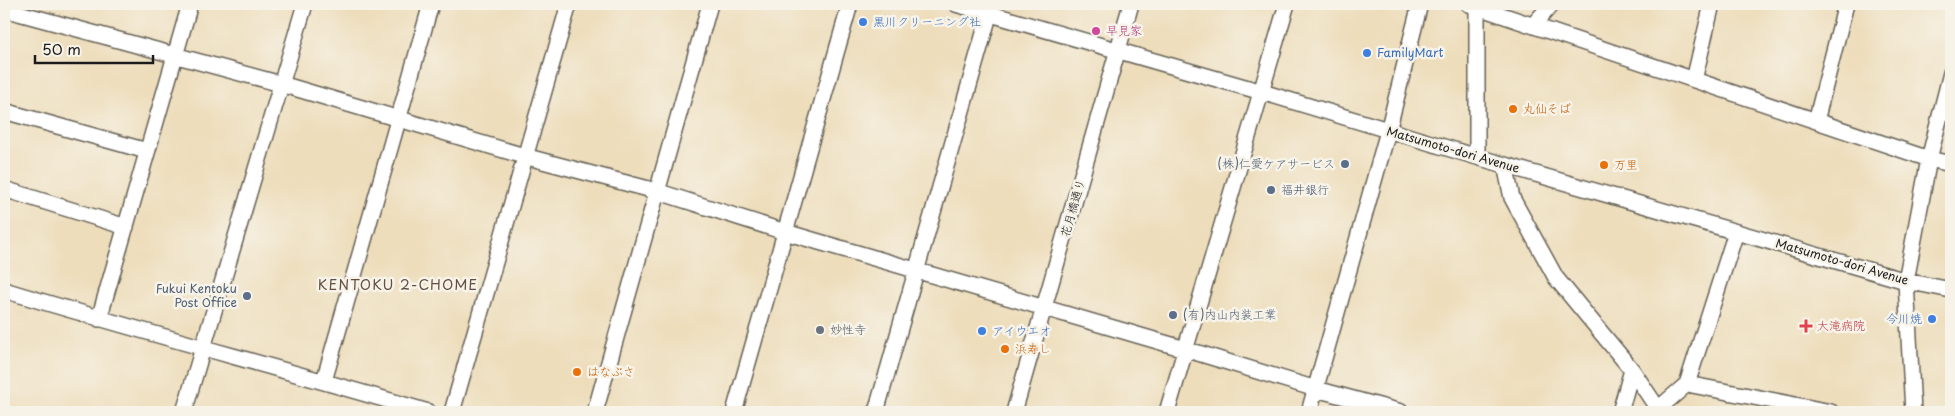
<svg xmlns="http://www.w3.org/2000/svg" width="1955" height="416" font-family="'Playpen Sans','Klee One',sans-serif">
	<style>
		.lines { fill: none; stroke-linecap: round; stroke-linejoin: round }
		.minor-casing { stroke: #656054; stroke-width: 18 }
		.minor { stroke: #fff; stroke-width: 15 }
		.shop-dot { fill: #3f7fe0; stroke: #f7f3e8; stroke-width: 2 }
		.hotel-dot { fill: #d1479c; stroke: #f7f3e8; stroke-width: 2 }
		.food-dot { fill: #e8710a; stroke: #f7f3e8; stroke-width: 2 }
		.service-dot { fill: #5c6f8a; stroke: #f7f3e8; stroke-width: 2 }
		.health-dot { fill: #e0444e; stroke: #f7f3e8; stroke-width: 2 }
		.worship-dot { fill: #6b7280; stroke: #f7f3e8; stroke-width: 2 }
		.labels { text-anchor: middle; stroke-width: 5; stroke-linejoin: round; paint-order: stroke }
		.shop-label { font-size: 12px; fill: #366cbe; stroke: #f7f3e8; text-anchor: start }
		.hotel-label { font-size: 12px; fill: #b23c85; stroke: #f7f3e8; text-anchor: start }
		.food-label { font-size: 12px; fill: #c56008; stroke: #f7f3e8; text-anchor: start }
		.street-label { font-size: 12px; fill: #1c1c1c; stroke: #f7f3e8 }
		.service-label { font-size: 12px; fill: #4e5e75; stroke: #f7f3e8; text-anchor: end }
		.health-label { font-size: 12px; fill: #be3a42; stroke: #f7f3e8; text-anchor: start }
		.worship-label { font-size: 12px; fill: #5b616d; stroke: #f7f3e8; text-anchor: start }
		.neighbourhood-label { font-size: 14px; letter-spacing: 1px; fill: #644e41; stroke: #f7f3e8 }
	</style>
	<rect width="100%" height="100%" fill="#f7f3e8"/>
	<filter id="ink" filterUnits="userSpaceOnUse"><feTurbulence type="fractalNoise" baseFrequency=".02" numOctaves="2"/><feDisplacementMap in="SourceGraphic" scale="10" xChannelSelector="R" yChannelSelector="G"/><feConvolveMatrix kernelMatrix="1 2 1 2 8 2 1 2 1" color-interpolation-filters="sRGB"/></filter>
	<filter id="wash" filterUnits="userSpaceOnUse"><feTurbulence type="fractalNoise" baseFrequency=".0096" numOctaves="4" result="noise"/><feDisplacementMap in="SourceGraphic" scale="20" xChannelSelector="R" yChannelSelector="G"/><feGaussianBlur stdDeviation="1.12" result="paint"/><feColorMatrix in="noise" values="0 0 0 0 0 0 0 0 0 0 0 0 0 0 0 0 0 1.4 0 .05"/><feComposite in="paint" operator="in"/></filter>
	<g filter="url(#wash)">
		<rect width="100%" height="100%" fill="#edddbb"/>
	</g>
	<g filter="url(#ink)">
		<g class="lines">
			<g class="minor-casing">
				<path id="minor" d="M956,4l306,88 215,65 429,124 45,9
					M1469,4l460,155 22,5
					M1477,4v153
					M4,9l277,75 243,72 132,35 129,41 400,117 131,40 85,23
					M1533,25l19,-21
					M1694,80l18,-76
					M4,111l143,40
					M1816,121l30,-117
					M1505,165l7,33 44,80 76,92 28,42
					M4,189l122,38
					M4,290c141,43 283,80 424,122
					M99,319l91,-315
					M324,381l107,-377
					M1687,384l144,28
					M1658,409l29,-25 49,-152
					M184,412l121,-408
					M452,412l117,-408
					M595,412l115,-408
					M734,412l116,-408
					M876,412l116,-407
					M1014,412l117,-408
					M1167,412l120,-408
					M1309,412l79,-281 32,-127
					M1620,412l12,-42
					M1913,412l-7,-131 23,-122 22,-86"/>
			</g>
			<use href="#minor" class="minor"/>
		</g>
	</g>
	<g class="shop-dot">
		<circle cx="863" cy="22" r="5"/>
		<circle cx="1367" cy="53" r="5"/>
		<circle cx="1932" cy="319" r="5"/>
		<circle cx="982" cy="331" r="5"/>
	</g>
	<circle class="hotel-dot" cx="1096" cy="31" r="5"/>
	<g class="food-dot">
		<circle cx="1513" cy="109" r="5"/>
		<circle cx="1604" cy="165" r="5"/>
		<circle cx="1005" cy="349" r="5"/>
		<circle cx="577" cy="372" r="5"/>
	</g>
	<g class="service-dot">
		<circle cx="1345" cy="164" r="5"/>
		<circle cx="1271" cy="190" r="5"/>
		<circle cx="247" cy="296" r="5"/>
		<circle cx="1173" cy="315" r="5"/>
	</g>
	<path class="health-dot" d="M1803.5 318.5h5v5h5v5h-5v5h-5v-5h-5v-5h5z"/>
	<circle class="worship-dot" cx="820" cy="330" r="5"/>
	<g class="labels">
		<g class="shop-label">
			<text x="873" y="26">黒川クリーニング社</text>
			<text x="1377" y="57">FamilyMart</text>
			<text x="1922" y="323" text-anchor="end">今川焼</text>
			<text x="992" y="335">アイウエオ</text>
		</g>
		<g class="hotel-label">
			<text x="1106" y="35">早見家</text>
		</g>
		<g class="food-label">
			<text x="1523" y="113">丸仙そば</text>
			<text x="1614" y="169">万里</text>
			<text x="1015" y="353">浜寿し</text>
			<text x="587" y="376">はなぶさ</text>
		</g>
		<g class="street-label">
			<text transform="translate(1453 150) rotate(16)" y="4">Matsumoto-dori Avenue</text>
			<text transform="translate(1073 208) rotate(-74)" y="4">花月橋通り</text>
			<text transform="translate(1842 262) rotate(16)" y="4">Matsumoto-dori Avenue</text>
		</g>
		<g class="service-label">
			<text x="1335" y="168">(株)仁愛ケアサービス</text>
			<text x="1281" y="194" text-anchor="start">福井銀行</text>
			<text x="237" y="293">Fukui Kentoku<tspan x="237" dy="14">Post Office</tspan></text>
			<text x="1183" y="319" text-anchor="start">(有)内山内装工業</text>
		</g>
		<g class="health-label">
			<text x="1817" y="330">大滝病院</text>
		</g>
		<g class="worship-label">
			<text x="830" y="334">妙性寺</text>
		</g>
		<g class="neighbourhood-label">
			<text x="398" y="290">KENTOKU 2-CHOME</text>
		</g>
	</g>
	<rect width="1955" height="416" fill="none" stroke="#f7f3e8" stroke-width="20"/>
	<path d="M35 55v8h118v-8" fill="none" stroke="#1c1c1c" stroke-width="2.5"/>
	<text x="42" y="55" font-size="15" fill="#1c1c1c" stroke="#f7f3e8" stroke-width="4" paint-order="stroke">50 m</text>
</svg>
